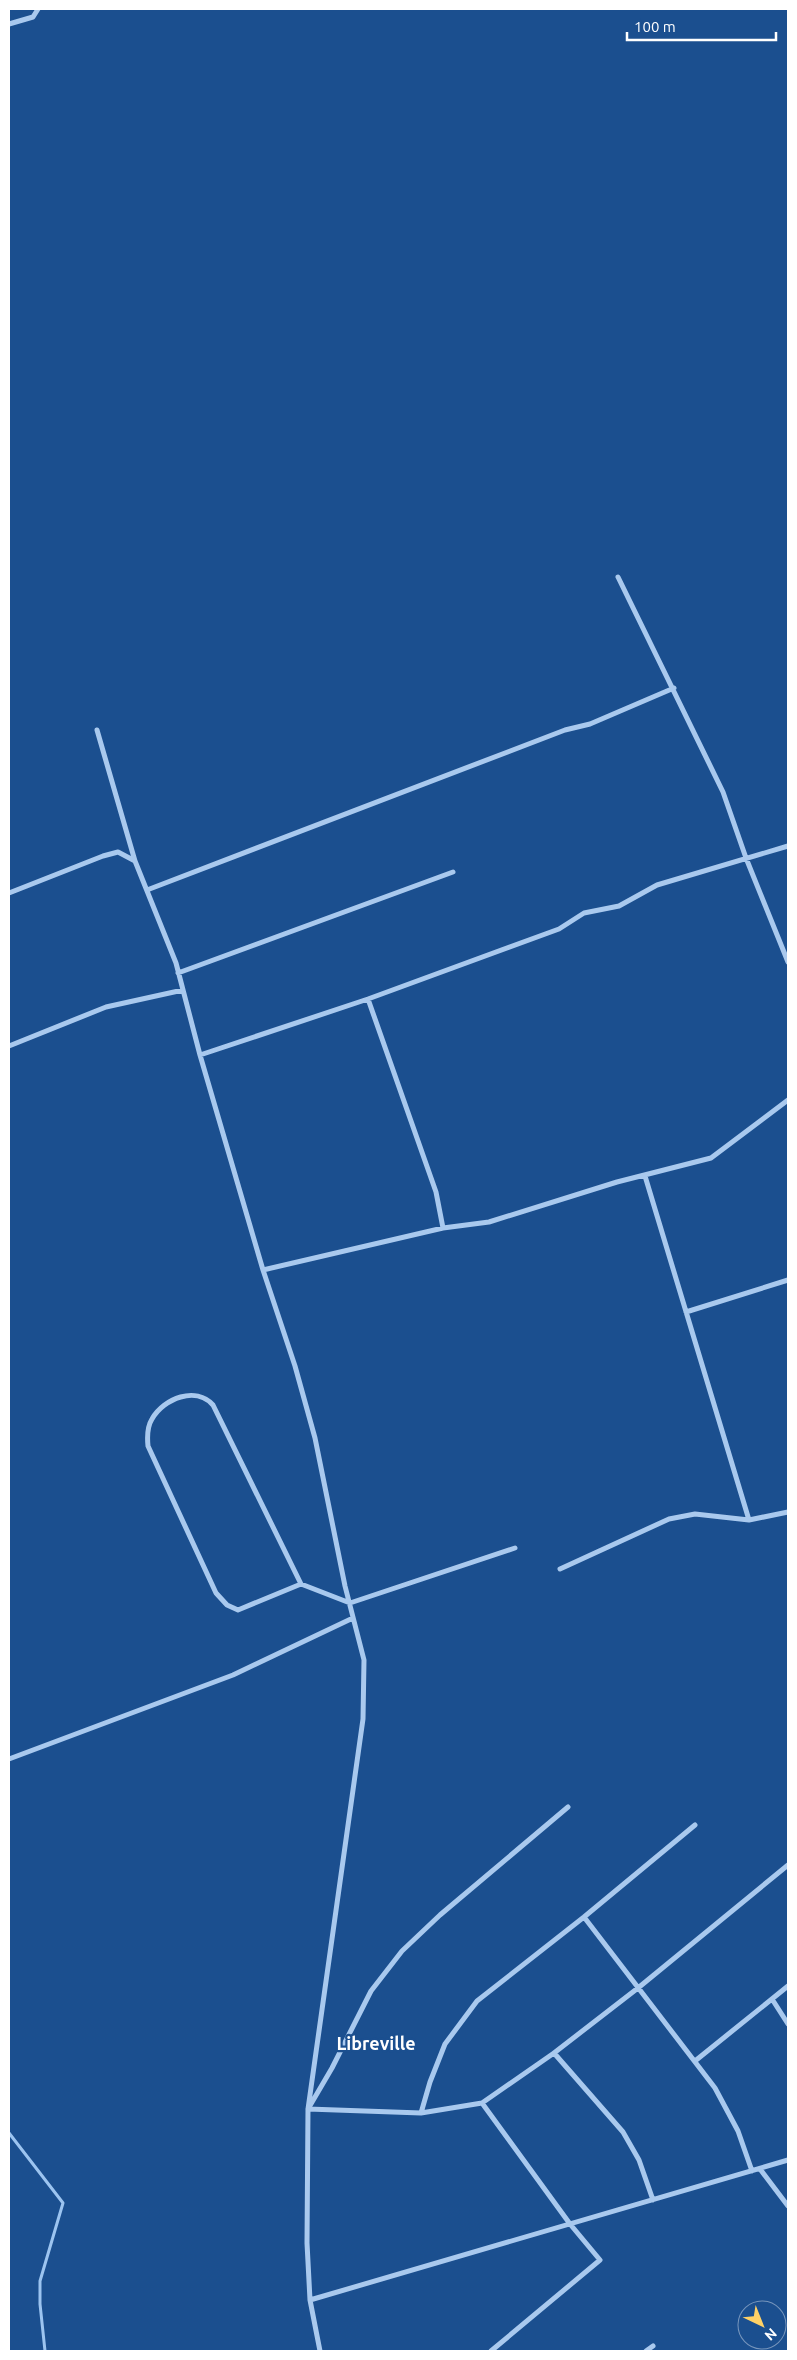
<svg xmlns="http://www.w3.org/2000/svg" width="797" height="2360" font-family="Ubuntu,sans-serif">
	<style>
		.lines { fill: none; stroke-linecap: round; stroke-linejoin: round }
		.stream { stroke: #9cc4f0; stroke-width: 3 }
		.street { stroke: #a9c9ee; stroke-width: 5 }
		.labels { text-anchor: middle; stroke-width: 4.5; stroke-linejoin: round; paint-order: stroke }
		.quarter-label { font-size: 18px; font-weight: bold; fill: #fff; stroke: #1b4f8f }
	</style>
	<rect width="100%" height="100%" fill="#1b4f8f"/>
	<g class="lines">
		<path class="stream" d="M9,2133l54,70 -23,78v23l5,47"/>
		<path class="street" d="M9,24l24,-7 5,-8
			M618,577l105,215 23,66 42,104
			M97,730l38,131 41,102 24,92 63,215 32,96 20,72 30,148 19,74 -1,59 -55,390 -1,134 3,57 10,51
			M147,890l418,-160 25,-6 84,-36
			M9,893l94,-37 15,-4 17,9
			M178,973l275,-101
			M368,999l68,193 7,36
			M9,1046l97,-39 77,-17
			M200,1055l168,-56 191,-70 25,-16 35,-7 38,-21 131,-39
			M645,1176l104,344
			M263,1270l180,-42 46,-6 128,-40 94,-24 77,-58
			M686,1312l102,-32
			M560,1569l109,-50 26,-5 54,6 39,-8
			M301,1584l-63,26 -11,-5 -11,-12 -68,-147c-1,-10 -1,-19 4,-27 12,-21 44,-33 61,-14l88,179 49,19 165,-55
			M9,1759l224,-84 120,-57
			M568,1807l-128,108 -38,36 -31,40 -39,77 -24,41 113,4 61,-10 72,-50 84,-65 150,-123
			M584,1917l131,171 23,43 14,40
			M772,1999l16,25
			M554,2053l69,79 16,28 14,40
			M695,2061l93,-75
			M482,2103l88,121 30,36 -109,91
			M421,2113l9,-31 15,-38 32,-43 107,-84 111,-92
			M760,2169l28,37
			M310,2300l478,-140
			M646,2351l7,-5"/>
	</g>
	<g class="labels">
		<g class="quarter-label">
			<text x="376" y="2050">Libreville</text>
		</g>
	</g>
	<rect width="797" height="2360" fill="none" stroke="#ffffff" stroke-width="20"/>
	<g transform="translate(762 2325) rotate(137)"><circle r="24" fill="#1b4f8f" stroke="#7695bc"/>
	<path d="M0-4L9 19L0 12L-9 19Z" fill="#ffd166"/>
	<text y="-8" font-size="14" font-weight="bold" text-anchor="middle" fill="#ffffff">N</text>
	</g>
	<path d="M627 32v8h149v-8" fill="none" stroke="#ffffff" stroke-width="2.5"/>
	<text x="634" y="32" font-size="15" fill="#ffffff" stroke="#1b4f8f" stroke-width="4" paint-order="stroke">100 m</text>
</svg>
